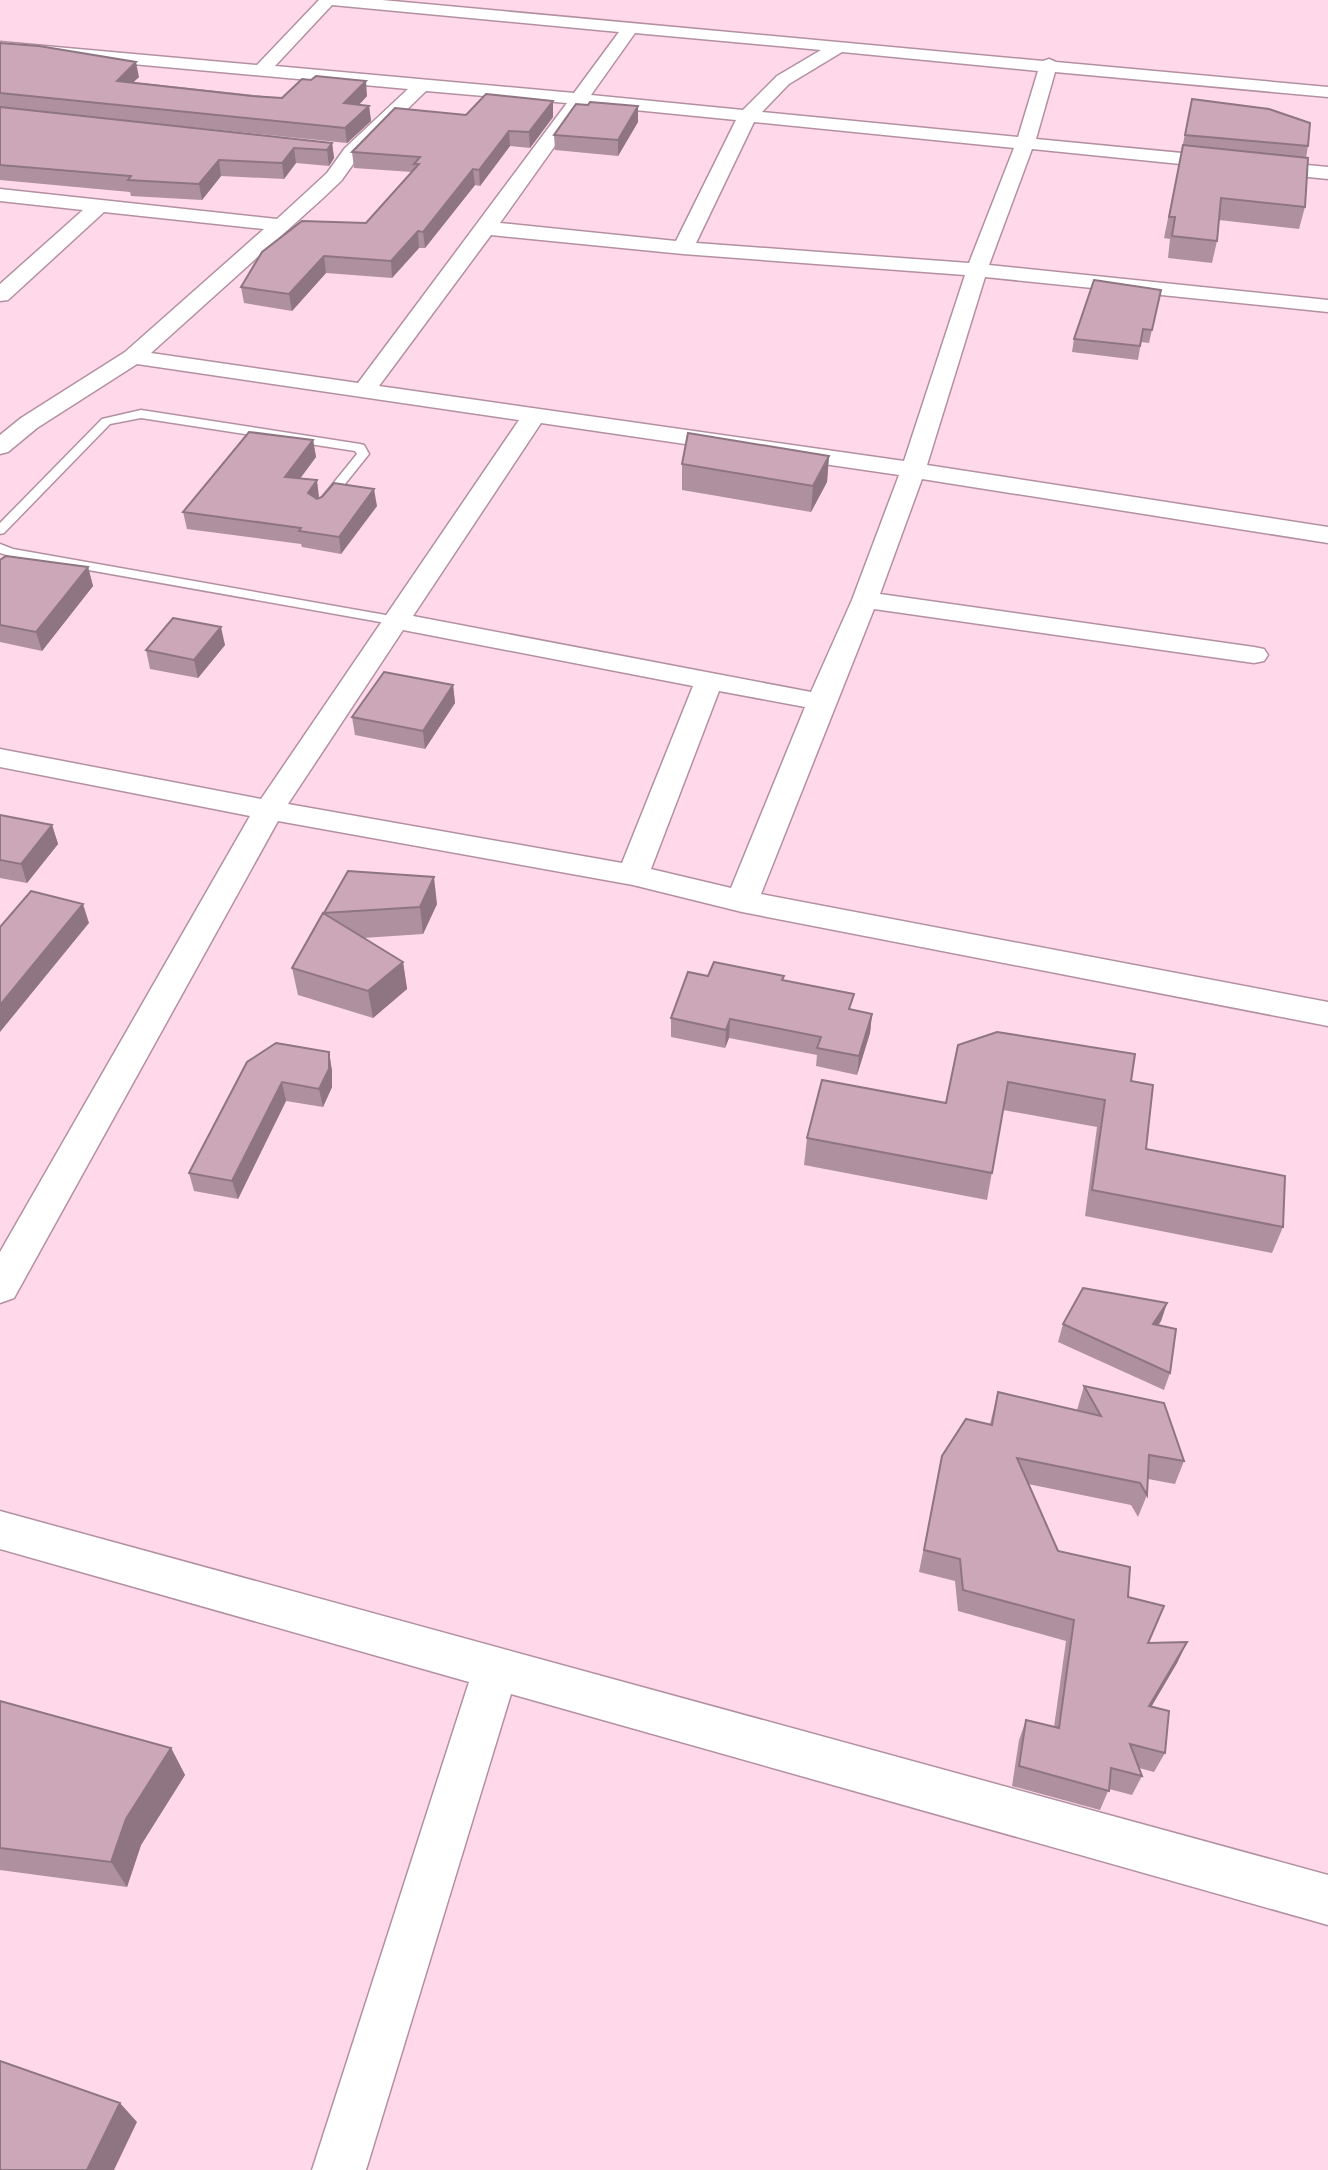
<svg xmlns="http://www.w3.org/2000/svg" width="1328" height="2170" font-family="Karla,sans-serif">
	<style>
		.lines { fill: none; stroke-linecap: round; stroke-linejoin: round }
		.lane-casing { stroke: #b390a1; stroke-width: 3 }
		.street-casing { stroke: #b390a1; stroke-width: 3 }
		.lane { fill: #fff; fill-rule: evenodd }
		.street { fill: #fff; fill-rule: evenodd }
		.wall { fill: #af909e }
		.shaded-wall { fill: #8e7581 }
		.building { fill: #cba7b8; stroke: #8e7581; stroke-width: 2 }
	</style>
	<rect width="100%" height="100%" fill="#ffd9ea"/>
	<g class="lines">
		<g class="lane-casing">
			<path id="lane" d="M141,410l219,34 4,1 5,9 -40,50 -4,1 -6,-4 38,-47 -2,-3 -214,-33 -31,6 -106,109 -4,1v-11l102,-104z
				M0,544l13,5 384,68 7,4 -7,4 -387,-69 -10,-3z"/>
		</g>
		<g class="street-casing">
			<path id="street" d="M319,0h63l661,61 6,-2 7,3 272,25v10l-273,-25 -19,67 292,28v12l-296,-30 -43,116 339,35v12l-343,-35 -58,188 401,62v16l-406,-64 -42,115 374,53 10,2 4,6 -4,6 -10,2 -380,-54 -113,285 567,108v24l-586,-114 -109,-27 -355,-64 -264,477 -14,5v-51l250,-436 -250,-49v-18l261,50 258,-379 -382,-56 -100,64 -29,24 -8,2v-19l21,-17 104,-66 139,-123 -160,-17 -96,88 -8,1v-17l83,-74 -83,-9v-12l277,30 50,-46 18,-25 63,-59 -408,-37v-10l257,23zM332,5l287,27 -45,61 -299,-27zM635,33l186,17 -44,26 -34,34 -152,-15zM842,52l196,19 -20,66 -256,-25 27,-28zM426,91l141,12 -209,280 -207,-30 171,-154 19,-18 18,-25zM584,105l152,15 -60,121 -176,-18zM754,122l260,26 -45,115 -273,-20zM491,235l192,19 282,21 -61,186 -525,-75zM541,423l358,52 -47,125 -41,92 -398,-76zM403,630l290,56 -71,177 -334,-59zM719,691l86,16 -74,181 -80,-19z
				M0,1511l1328,364v50l-817,-231 -145,476h-54l157,-488 -469,-133z"/>
		</g>
		<use href="#lane" class="lane"/>
		<use href="#street" class="street"/>
	</g>
	<path class="wall" d="M0,43l139,34 -6,5 149,16 85,-2 -8,9 10,1 2,15 -24,22 -276,-28 261,28 2,15 -5,8 -33,-3 -12,16 -63,-3 -19,24 -71,-4 -1,-4 -130,-12z
		M1192,99l116,47 -2,12 -1,49 -6,22 -80,-9 -2,21 -5,22 -44,-5 2,-19 -6,-1z
		M553,101v16l-23,31 -20,-2 -30,40 -5,-1 -50,63h-6l-27,30 -66,-5 -34,38 -48,-8 -3,-16 125,-64 46,-51 -58,-4 -2,-16 114,-37z
		M638,122l-20,34 -63,-6 -1,-15z
		M1161,290l-12,53 -8,-1 -3,18 -66,-8 2,-13z
		M313,440l3,17 -16,22 19,18 -1,1 59,8 -36,48 -39,-7 -1,-3 -114,-15 -4,-17z
		M829,456l-2,26 -16,30 -129,-22v-26z
		M0,560l88,7 5,19 -51,65 -42,-9z
		M225,645l-27,33 -48,-9 -4,-19z
		M453,685l2,18 -30,46 -70,-14 -3,-18z
		M0,815l52,10 6,19 -31,39 -27,-5z
		M437,904l-14,30 -60,4 40,24 4,27 -34,29 -75,-23 -6,-27 32,-55z
		M708,976h76l-1,4 69,30 20,4 -2,19 -13,42 -41,-9 1,-11 -88,-17 -4,10 -54,-11v-19z
		M276,1043l53,9 3,19v16l-9,20 -37,-6 -48,98 -44,-8 -5,-18z
		M958,1045l173,36 15,68 137,78 -11,26 -187,-37 12,-89 -94,-17 -16,90 -183,-35 3,-27 139,-35z
		M1167,1303l-6,18 -3,4 12,48 -6,17 -106,-48 5,-18z
		M1084,1386l100,75 -9,23 -27,-5 -1,16 -9,22 -7,-12 -103,-21 30,67 70,46 20,46 39,-1 -10,21 -26,44 14,46 -11,19 -15,-4 3,8 -10,19 -23,-6 -9,21 -88,-24 7,-46 7,-20 28,7 12,-86 -108,-30 -3,-30 -36,-9 23,-116 48,-32 8,-32 79,18z
		M0,1701l171,47 14,27 -44,70 -14,42 -127,-17z"/>
	<path class="shaded-wall" d="M136,62l3,15 -19,18 -3,-14z
		M366,81l1,15 -21,22 -2,-15z
		M553,101v16l-23,31 -1,-16z
		M369,106l2,15 -24,22 -2,-15z
		M638,106v16l-20,34v-16z
		M509,131l1,15 -30,40 -1,-16z
		M332,143l2,15 -5,8 -2,-16z
		M294,148l2,15 -12,16 -2,-16z
		M219,160l2,16 -19,24 -3,-16z
		M473,169l2,16 -50,63 -2,-16z
		M418,231l1,17 -27,30 -1,-17z
		M324,256l2,17 -34,38 -3,-17z
		M313,440l3,17 -28,37 -3,-17z
		M829,456l-2,26 -16,30 2,-26z
		M317,480l2,17 -9,12 -2,-16z
		M374,489l3,17 -36,48 -2,-17z
		M88,567l5,19 -51,65 -6,-19z
		M221,627l4,18 -27,33 -4,-18z
		M453,685l2,18 -30,46 -2,-18z
		M52,825l6,19 -31,39 -6,-19z
		M434,877l3,27 -14,30 -3,-27z
		M83,904l6,19 -89,109v-27z
		M403,962l4,27 -34,29 -5,-27z
		M872,1014l-2,19 -13,42 2,-19z
		M730,1019l-1,19 -4,10 1,-18z
		M329,1052l3,19v16l-9,20 -4,-18z
		M282,1082l4,19 -48,98 -6,-18z
		M1167,1303l-6,18 -14,20 6,-17z
		M1187,1642l-10,21 -37,63 9,-20z
		M171,1748l14,27 -44,70 -14,42 -16,-25 15,-43z
		M120,2103l17,19 -23,48h-27z"/>
	<path class="building" d="M0,43l39,3 97,16 -19,19 135,15 30,2 20,-19 9,1 5,-4 50,5 -22,22 25,3 -24,22 -345,-35z
		M486,94l67,7 -24,31 -20,-1 -30,39 -6,-1 -50,63 -5,-1 -27,30 -67,-5 -35,38 -48,-7 21,-35 40,-31 64,2 53,-59h-5l6,-7 -68,-5 43,-44 71,7z
		M1192,99l77,10 41,14 -2,23 -123,-11z
		M590,102l48,4 -20,34 -64,-5 22,-31 12,1z
		M0,107l332,36 -5,7 -33,-2 -12,15 -63,-3 -20,24 -71,-4 3,-4 -131,-11z
		M1183,145l125,13 -3,49 -84,-9 -4,43 -45,-5 3,-19h-6z
		M1094,280l67,10 -9,40 -9,-1 -3,17 -66,-7z
		M249,432l64,8 -28,37 32,3 -9,13 9,6 5,-2 12,-14 40,6 -35,48 -40,-6 2,-3 -118,-16z
		M688,433l141,23 -16,30 -131,-22z
		M6,556l82,11 -52,65 -36,-7v-65z
		M173,618l48,9 -27,33 -48,-10z
		M384,672l69,13 -30,46 -71,-14z
		M0,815l52,10 -31,39 -21,-4z
		M348,871l86,6 -14,30 -96,6z
		M31,891l52,13 -83,101v-78z
		M323,913l80,49 -35,29 -76,-23z
		M714,962l70,14 -2,4 72,14 -5,15 23,5 -13,42 -42,-8 4,-11 -91,-18 -4,11 -55,-12 17,-46 20,4z
		M997,1032l138,22 -4,27 22,4 -7,64 139,27 -2,51 -191,-37 13,-90 -97,-18 -16,91 -185,-35 15,-58 124,23 12,-58z
		M276,1043l53,9v17l-10,20 -37,-7 -50,99 -43,-8 58,-111z
		M1083,1288l84,15 -14,21 23,5 -6,44 -107,-49z
		M1084,1386l80,17 20,58 -35,-6 -2,40 -7,-12 -123,-25 41,93 72,16 -2,30 36,9 -16,37 39,-1 -38,64 20,5 -4,42 -35,-9 12,32 -31,-8 -2,23 -90,-25 7,-46 33,8 15,-108 -111,-30 -3,-31 -36,-9 18,-94 24,-37 26,6 6,-33 103,24z
		M0,1701l171,47 -45,71 -15,43 -111,-14z
		M0,2061l120,42 -33,67h-87z"/>
</svg>
